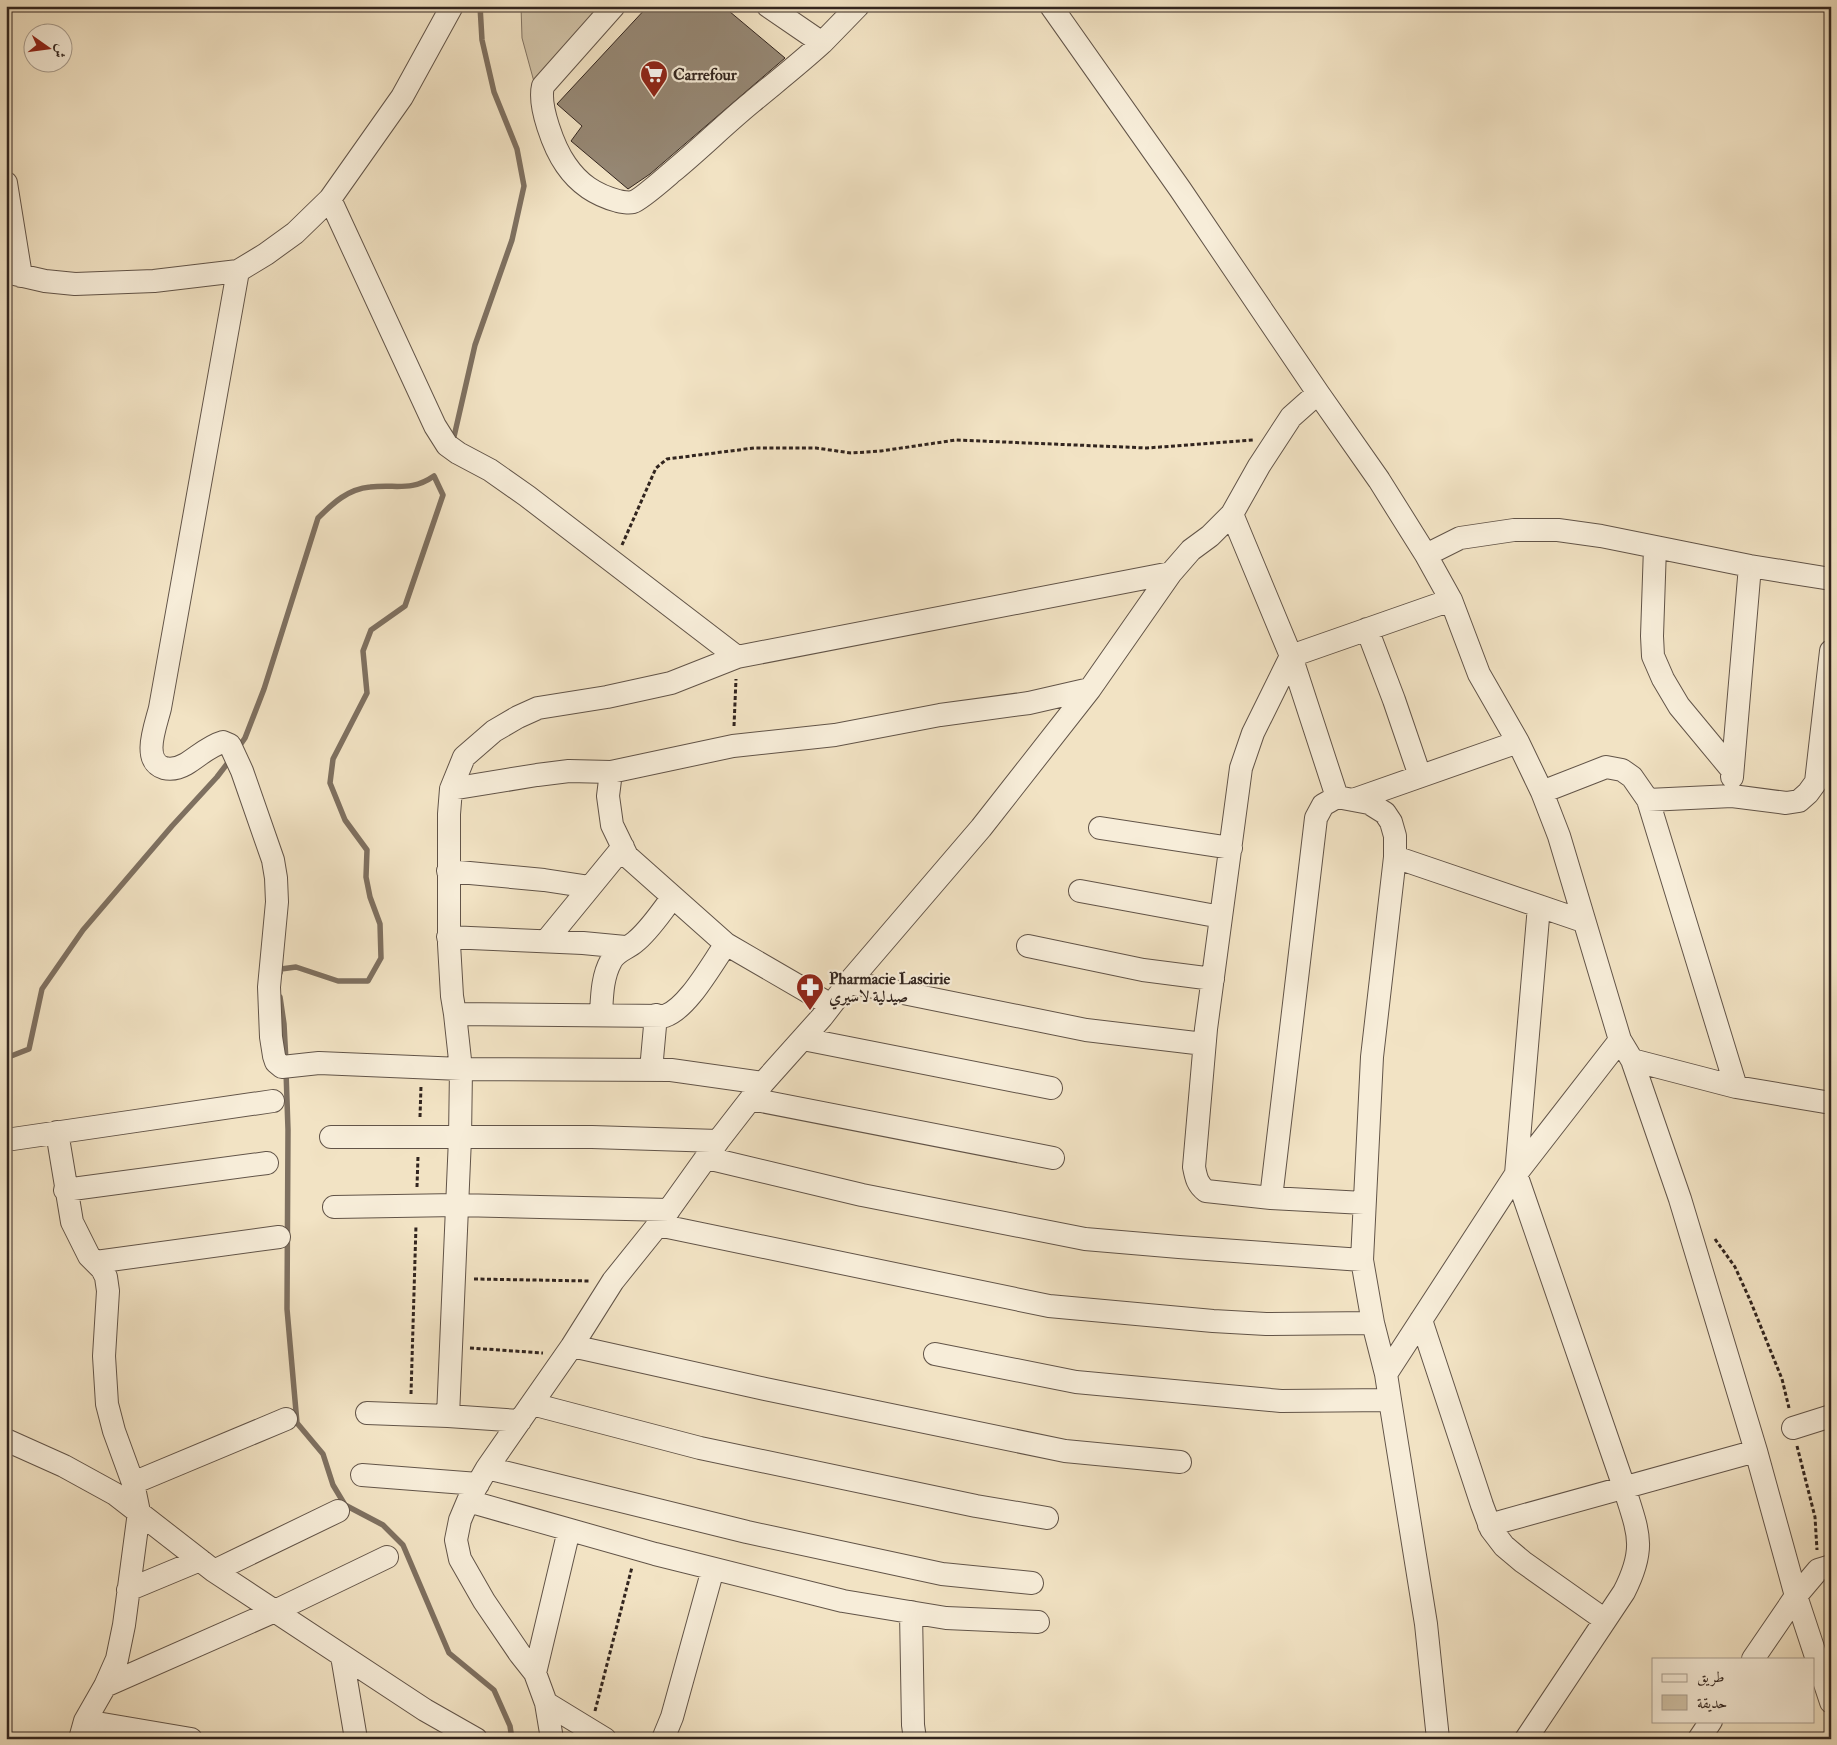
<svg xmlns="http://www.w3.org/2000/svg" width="1837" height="1745" font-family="'IM FELL Double Pica',Amiri,serif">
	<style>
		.green { fill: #d1c3a8; stroke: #827464 }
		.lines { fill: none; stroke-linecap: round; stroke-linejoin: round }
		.stream { stroke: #7e7060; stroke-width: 5.5 }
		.building { fill: #968875; stroke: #32251f }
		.minor-casing { stroke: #625448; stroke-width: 24 }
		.path { stroke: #32251f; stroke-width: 3; stroke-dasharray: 4 2.5; stroke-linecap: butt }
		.minor { stroke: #f7edd9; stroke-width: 22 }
		.labels { text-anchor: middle; stroke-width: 4.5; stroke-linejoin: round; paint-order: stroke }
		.poi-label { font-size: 16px; font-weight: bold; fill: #32251f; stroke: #f7edd9; text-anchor: start }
	</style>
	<rect width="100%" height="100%" fill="#f2e3c4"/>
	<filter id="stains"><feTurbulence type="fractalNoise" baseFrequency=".004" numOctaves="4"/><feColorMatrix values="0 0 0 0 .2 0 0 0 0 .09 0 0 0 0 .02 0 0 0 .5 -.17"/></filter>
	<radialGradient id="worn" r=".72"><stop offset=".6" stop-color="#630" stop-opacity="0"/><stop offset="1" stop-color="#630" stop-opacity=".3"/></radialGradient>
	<path class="green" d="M521,6h87l-72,83 -14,-51z"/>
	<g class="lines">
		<path class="stream" d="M453,441l22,-96 37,-105 12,-54 -7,-37 -23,-57 -12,-52 -2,-34
			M238,748l7,-10 19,-49 54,-171c15,-15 30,-29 52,-31 26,-3 41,5 64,-11l9,19 -38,111 -34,24 -8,21 4,42 -34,66 -3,24 15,37 22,30 -1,27 4,20 10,27 1,34 -13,23h-30l-42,-14 -15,2 -1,4
			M280,997l4,27 2,38
			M6,1058l23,-9 13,-60 41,-59 89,-104 45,-49 13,-17
			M286,1071l2,59 -1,179 10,114 26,31 10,31 12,20 38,20 20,20 46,108 45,37 16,36 2,13"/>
	</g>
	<path class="building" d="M648,6h75l62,52 -135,116 -22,15 -57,-48 11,-15 -25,-22z"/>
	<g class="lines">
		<g class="minor-casing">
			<path id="minor" d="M614,6l-71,80c-5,20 11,62 23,79 13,19 29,30 52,36 3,1 11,2 15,1 7,-2 32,-24 39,-30 27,-22 53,-48 80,-70 24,-20 47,-38 70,-59
				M768,6l54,37 36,-37
				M1051,6l129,183 138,204 61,87 47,75 25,45 28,74 39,68 24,50 17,44 61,204 12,20 48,139 76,252 40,145 35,106
				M6,183l15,93
				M330,199l105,227 12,19 11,8 32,17 37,26 210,161
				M238,271l-78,437c-4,17 -19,53 4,60 8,2 15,0 22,-4 13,-8 23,-18 37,-22l7,3 12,26 31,89 3,18 1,24 -8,85 2,50 3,19 2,6 6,5 37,-4 142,6 210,1 92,13
				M6,272l39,9 30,3 79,-3 84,-10 28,-17 29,-21 35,-34 72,-102 50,-91
				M1232,514l59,142 -38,77 -12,35 -35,261 -12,138c2,10 3,17 12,24l65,7
				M1655,547l-3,89 1,20 10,23 16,27 53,64
				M1426,555l34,-17 54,-8h44l43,6 149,30 81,13
				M1367,629l27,71 26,76
				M1732,777l18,-211
				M451,789l86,-14 32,-4 42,1
				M1542,792l64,-25 16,3 10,7 16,23 88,287
				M1337,797l-46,-141 160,-56
				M1353,800l165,-58
				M1648,800l84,-4 54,7 13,-2 9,-8 8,-11 15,-131
				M1100,828l131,20
				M1395,857l188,64
				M448,871l96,9 46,7
				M1080,891l141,26
				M448,937l135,6 42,4
				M546,941l77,-94
				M1028,946l115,24 70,9
				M849,982l237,48 118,14
				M831,1005l-105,-61 -99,-88 -15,-31 -4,-29 3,-24 122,-26 102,-11 105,-20 89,-12 61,-14
				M455,1014l210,2c23,-8 46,-51 61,-72
				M601,1014c1,-17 1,-37 10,-53 5,-10 16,-12 24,-19 15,-12 26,-30 38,-45
				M803,1039l248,49
				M1632,1060l104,27 95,16
				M651,1070l5,-55
				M751,1099l302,59
				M57,1132l15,90 17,34 13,13 4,8 2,14 -4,65 3,48 7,27 19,52 6,29 -15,113 -7,34 -12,27 -20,35 -5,18
				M331,1137h261l126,4
				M6,1140l267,-39
				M707,1158l155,37 223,44 94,8 183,13
				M65,1190l202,-27
				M1364,1203l-93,-5 45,-380 7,-13 14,-8 32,6 16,10 6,9 4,14v21l-23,200 -10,203 11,63 13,51 4,26 36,224 12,115
				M334,1207l123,-2 212,5
				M658,1225l391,81 164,15 53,3 107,-1
				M96,1262l183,-25
				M1421,1320l61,185 9,24 13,17 19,16 82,58
				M572,1346l193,43 300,62 115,11
				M935,1354l141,28 205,19 109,-1
				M1386,1374l130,-200 104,-134
				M532,1404l168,44 276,58 71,12
				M367,1413l81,3
				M520,1421l-72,-5 12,-278 1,-69 -6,-55 -3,-18 -3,-52v-130l2,-25 13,-32 30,-26 24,-14 20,-9 69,-11 64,-14 66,-26 434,-84
				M1793,1428l38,-12
				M6,1440l58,26 51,28 99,77 211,139 51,29
				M487,1468l260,64 195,42 90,9
				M362,1475l116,9
				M133,1483l153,-64
				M468,1501l187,53 188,47 103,17 92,4
				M1489,1525l267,-74
				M214,1571l124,-60
				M128,1590l72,-30
				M911,1612l2,113 2,14
				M342,1656l14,83
				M1753,1659l43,-63 22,-26 13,-4
				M535,1673l34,-143
				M105,1686l170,-75 112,-54
				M546,1703l59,36
				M85,1721l106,18
				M552,1739l-6,-36 -11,-30 -15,-19 -36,-53 -24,-42 -4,-19 4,-20 8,-19 19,-33 85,-122 41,-65 45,-56 60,-84 45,-58 59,-66 27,-35 132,-154 109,-139 81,-116 20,-23 19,-14 22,-22 27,-48 32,-49 27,-24
				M663,1739l9,-22 41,-148
				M1526,1739l98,-147c23,-45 14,-60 0,-105l-108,-313 23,-268
				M1699,1739l12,-18"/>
		</g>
		<path class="path" d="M622,545l34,-77 11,-9 87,-11h62l35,5 30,-2 75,-11 191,8 106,-8
			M734,726l2,-47
			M420,1117l1,-31
			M417,1187l1,-31
			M1715,1239l20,28 15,33 32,79 7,29
			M474,1279l116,2
			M470,1348l73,5
			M411,1394l5,-169
			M1797,1446l18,71 2,33
			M595,1711l37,-144"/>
		<use href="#minor" class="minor"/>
	</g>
	<defs>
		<g id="supermarket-pin" transform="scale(1.4375)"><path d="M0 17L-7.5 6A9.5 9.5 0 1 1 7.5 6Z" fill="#8f2418" stroke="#f7edd9"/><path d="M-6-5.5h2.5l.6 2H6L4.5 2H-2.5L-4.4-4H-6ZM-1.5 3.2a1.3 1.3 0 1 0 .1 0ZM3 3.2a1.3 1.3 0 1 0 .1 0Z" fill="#fff"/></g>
		<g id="pharmacy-pin" transform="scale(1.4375)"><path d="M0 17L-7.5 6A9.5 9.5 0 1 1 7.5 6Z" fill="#8f2418" stroke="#f7edd9"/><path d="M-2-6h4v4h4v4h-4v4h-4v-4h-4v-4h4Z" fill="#fff"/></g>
	</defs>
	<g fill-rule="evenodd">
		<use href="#supermarket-pin" x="654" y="74"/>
		<use href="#pharmacy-pin" x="810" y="987"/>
	</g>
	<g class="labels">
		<g class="poi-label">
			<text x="673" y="80">Carrefour</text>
			<text x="829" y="984">Pharmacie Lascirie<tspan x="829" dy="18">صيدلية لاسيري</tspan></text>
		</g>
	</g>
	<rect width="1837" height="1745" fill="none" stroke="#f2e3c4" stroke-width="25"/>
	<rect x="8" y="8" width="1822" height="1730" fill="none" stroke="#32251f" stroke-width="2.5"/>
	<rect x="12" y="12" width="1812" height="1720" fill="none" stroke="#32251f"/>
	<rect x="1652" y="1658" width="162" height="65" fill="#f7edd9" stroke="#a89d8f"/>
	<rect x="1662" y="1674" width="25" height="8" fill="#f7edd9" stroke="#a89d8f"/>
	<text x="1697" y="1682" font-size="15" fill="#32251f">طريق</text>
	<rect x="1662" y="1695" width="25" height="15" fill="#d1c3a8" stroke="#a89d8f"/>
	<text x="1697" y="1708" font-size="15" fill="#32251f">حديقة</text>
	<g transform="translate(48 48) rotate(104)"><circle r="24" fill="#f7edd9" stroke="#a89d8f"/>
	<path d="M0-4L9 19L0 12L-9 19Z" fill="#8f2418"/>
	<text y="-8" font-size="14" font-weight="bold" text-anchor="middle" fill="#32251f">ش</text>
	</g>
	<rect width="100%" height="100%" filter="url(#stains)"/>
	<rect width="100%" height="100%" fill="url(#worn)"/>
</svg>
